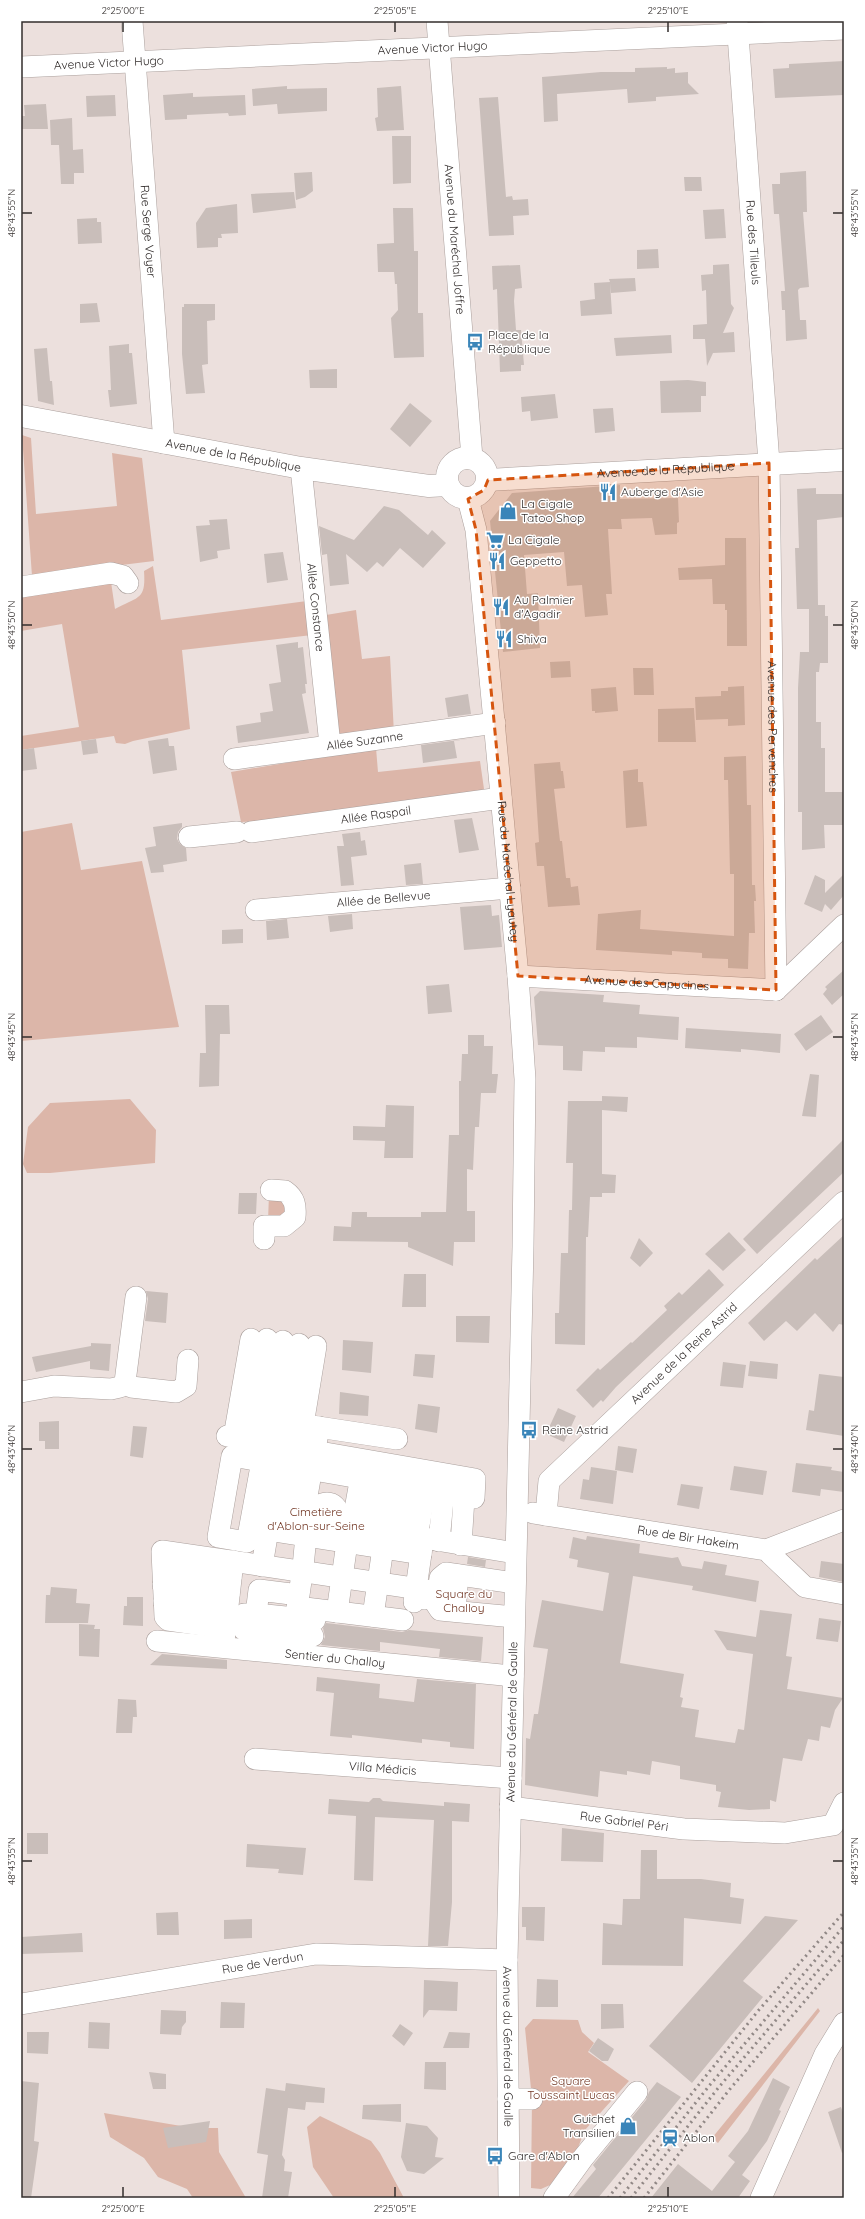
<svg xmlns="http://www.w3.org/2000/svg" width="865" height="2219" font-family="Quicksand,sans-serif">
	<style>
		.green { fill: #dcb6a9 }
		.building { fill: #c9beba }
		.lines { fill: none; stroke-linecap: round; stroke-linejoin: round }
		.minor-casing { stroke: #aba09d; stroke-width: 22 }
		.major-casing { stroke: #aba09d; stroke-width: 23 }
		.minor { stroke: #fff; stroke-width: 21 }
		.major { stroke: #fff; stroke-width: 22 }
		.rail { stroke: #918886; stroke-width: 3; stroke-dasharray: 2 4; stroke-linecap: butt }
		.marked { fill: #d6550f; fill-opacity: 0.2; stroke: #d6550f; stroke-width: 3; stroke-dasharray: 8 5; stroke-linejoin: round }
		.ticks { fill: none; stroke: #332e2d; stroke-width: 1.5 }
		.labels { text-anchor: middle; stroke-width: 3; stroke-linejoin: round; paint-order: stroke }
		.street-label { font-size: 12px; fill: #332e2d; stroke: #fff }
		.poi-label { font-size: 12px; fill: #332e2d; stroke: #fff; text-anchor: start }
		.park-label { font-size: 12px; fill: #723724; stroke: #fff }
		.neatline { fill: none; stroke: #332e2d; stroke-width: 1.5 }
		.ticks-label { font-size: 10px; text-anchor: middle; fill: #332e2d }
	</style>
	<rect width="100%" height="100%" fill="#ece0dd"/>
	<path class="green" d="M22,435l9,3 5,76 81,-8 -5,-53 30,5 12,103 -122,15z
		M153,566l8,54 146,-19 5,34 -130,15 8,79 -57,12 -8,3 -9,-1 -2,-7 -93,14v-14l58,-9 -17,-103 -41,7v-37l90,-12 4,27c24,-13 31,-9 29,-38z
		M356,610l6,49 28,-3 4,78 -56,7 -18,-125z
		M376,748l2,24 102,-11 5,35 -202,24 -42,2 -10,-50z
		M72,823l9,47 61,-9 37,166 -158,14v-209z
		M130,1099l26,31 -1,33 -105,10h-23l-4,-9 5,-37 22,-24z
		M275,1192l18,20 -25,9 1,-27z
		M818,2008l2,3 -102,132 -6,-5z
		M533,2019l45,1 4,12 12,11 -6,9 41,29 -44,49 -8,20 -27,35 -9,4 -10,-1 1,-89 -7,-71z
		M104,2113l89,15h25l1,24 27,46h-53l-6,-9 -29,-12 -14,-19 -34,-21z
		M320,2116l51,25 9,12 24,45h-70l-21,-31 -6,-40z"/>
	<path class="building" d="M844,61v34l-69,3 -2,-29 16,-1v-4z
		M667,67v2l8,-1v5l13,-1v11l11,11 -43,3v4l-28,2 -1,-14 -70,5 1,27 -14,1 -2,-45 59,-5h34v-4z
		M287,86v3l40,-1v23l-49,3 -1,-10 -24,2 -1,-17z
		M401,86l3,44 -27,1 -2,-13 3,-1 -1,-29z
		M193,93v4l52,-2 1,20 -17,1 -1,-3 -41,2v4l-22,1 -2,-25z
		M115,95l1,21 -29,1 -1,-21z
		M498,97l8,100 6,-1 1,4 15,-1 1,16 -16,1 1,19 -25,1 -10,-138z
		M46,104l2,25h-27v-13h4l-1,-11z
		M72,118l1,32 10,-1 1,24h-10v11h-13l-2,-39h-8l-1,-25z
		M392,136h19v47l-18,1z
		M806,171l1,41h-4l6,75 -9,1 -2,2 2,30h6l1,19 -21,2 -1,-31h-3l-1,-19h4l-6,-77h-5l-2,-30h8v-11z
		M312,172l1,19 -8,6 -9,3 -2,-27z
		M684,177h17l1,14h-17z
		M294,192l2,16 -43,5 -2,-19z
		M237,204l1,29 -17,1 1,4h-4v9l-21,1 -1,-25 10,-15z
		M393,208h20l1,43h4v62h5l1,44 -30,1 -3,-40 7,-8 -1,-26h-2l-1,-12h-16l-1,-28 17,-1z
		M724,209l2,29 -21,1 -2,-29z
		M97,218v4h4l1,21 -24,1 -1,-25z
		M658,249l1,19 -22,1v-19z
		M729,264l2,40 3,4 -11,25 11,-1 1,20 -22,1 -6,13 -2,-27h-12v-14l14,-1 -1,-34 -4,1 -1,-16 12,-1v-9z
		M520,265l2,23 -7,1 -1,12 2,29h5l3,35h-3v6l-21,1 -3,-83 -4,1 -1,-24z
		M635,278l1,13 -25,2 -1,-10 2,31 -31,2 -1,-15 15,-2 -1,-16 16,-1 -1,-3z
		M97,303l3,19 -20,1v-19z
		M184,304h31v16l-8,1 1,43 -6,1 3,28 -19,1 -4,-40v-47h2z
		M671,335l1,18 -56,3 -2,-18z
		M129,344v9h3l5,51 -27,3 -2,-17h3l-2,-44z
		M47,348l3,33h2l2,24 -16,-4 -4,-52z
		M337,369v19h-27l-1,-18z
		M688,380l18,2v14h-5v16l-40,1 -1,-32z
		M555,394l3,24 -27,3 -1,-10 -8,1 -1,-15z
		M410,403l22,18 -22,26 -20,-18z
		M613,408l2,23 -20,2 -2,-24z
		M620,485v14l58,-1 1,24 -2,1v11l-22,1 -3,-17 -31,1 1,10h-14l4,65h-6l2,21 -23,2 -3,-32 -15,1 -3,-34 -40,3 3,39 11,-1 2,55 -37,4 -13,-131 22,-28z
		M816,488v6h28v23l-27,3 1,85h7v11h3v47h-8l-1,9h-3v50h5v26h4v44h19v33h-20l1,23 -23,2v-38h-4v-124l2,-36h9v-43h-12l-2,-61h4l-2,-59z
		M384,506l15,4 29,25 4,-5 14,13 -23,25 -23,-20 -17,19 -6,-5 -10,10 -21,-18 3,30 -19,2 -3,-32 -5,1 -3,-29 35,14z
		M227,519l3,30 -13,2 1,7 -18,4 -4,-36 14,-1 -1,-5z
		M725,538h21l1,108h-20v-36h-2v-6h-12l-1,-25 -33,1 -1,-12 47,-3z
		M283,552l5,28 -21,3 -3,-29z
		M298,642v6l5,-1 4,37h-2l1,9 -4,1 7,39 -71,10 -2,-17 25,-4 -1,-9 13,-2 -4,-27 12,-2 -5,-37z
		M570,661l1,16 -20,1 -1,-16z
		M633,668h20l1,27h-20z
		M744,686l1,39 -17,1v-7l-32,1 -1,-23 26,-1v-5h7v-4z
		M616,687l2,24 -23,2v-2h-3l-1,-22z
		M468,694l3,20 -23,3 -3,-19z
		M694,708l2,34h-38v-33z
		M168,738l1,8h5l3,24 -24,4 -5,-33z
		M474,738l-20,3 3,17 -34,5 -2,-18z
		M96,739l2,14 -15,2 -2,-14z
		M34,748l3,21 -16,2v-21z
		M746,756l1,49h4l1,80h3l1,16h-2l1,32h-6l-1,36 -20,-1v-9l-26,-1v-5l-30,-2v4l-76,-5 2,-36 43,-4 -1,19 94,7v-62h-4l-2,-94h-4v-23z
		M560,762l1,9h2l2,17 -11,1 6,52h2l4,37h4l1,9 7,-1 2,19 -32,2 -4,-41h-7l-2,-23 4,-1 -5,-78z
		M638,769v13h5l4,44 -21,2 -3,-57z
		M472,818l7,32 -20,3 -5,-33z
		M182,823v4l-4,5 -1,7 3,5 6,4 1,13 -24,4 1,7 -13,1 -6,-25 11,-2 -3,-19z
		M360,832l1,9 4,-1 2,15 -16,2 3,28 -13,1 -4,-40h7l-2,-12z
		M421,863l2,21 -17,1 -2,-20z
		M844,874v21l-13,15 -6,-6 -3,8 -18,-8 11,-29 10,5v13z
		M491,905l1,11 7,-1 3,32 -38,3 -4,-43z
		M352,914l1,15 -23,3 -2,-16z
		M287,919l2,19 -22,2 -1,-19z
		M243,929v14l-21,1v-14z
		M844,970v24l-12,11 -9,-11 4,-5 -2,-2z
		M449,984l3,28 -24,2 -2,-28z
		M540,991l64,4 -1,7 37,3 -1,9 40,3 -1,23 -41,-3v11l-32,-1v5l-22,-1 -1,20 -19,-1v-24l-25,-1 -4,-48z
		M205,1005h24l1,29h-10l-1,52 -20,1 1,-34h6z
		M821,1015l12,17 -27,19 -12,-17z
		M686,1028l95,6 -1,19 -39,-4v3l-56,-4z
		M468,1035h16v11h9l-1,28h6l-2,19h-15l-2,34h-4l-2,43 -6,-1v42h8v31h-21l-1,24 -45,-19v-5l-75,-1 1,-15 17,1 1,-15h15v5h54v-5h25l3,-77h10v-54h2l1,-27h6z
		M810,1074l9,1 -3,42 -14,-1z
		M602,1096l26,1 -1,15 -25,-2z
		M568,1101h34v73l14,1 -1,18h-13v4h-12l-2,40h-2l-1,108 -30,-1v-31h4l2,-60h7l1,-43h3l1,-47h-7z
		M386,1105l28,1 -1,52h-29l1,-17 -32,-1v-14l32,1z
		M844,1139v33l-87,82 -14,-15z
		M239,1193h18l-1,21h-18z
		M729,1232l17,18 -23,21 -18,-17z
		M844,1235v90l-5,-1 -6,8 -18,-19 -18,18 -11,-10 -22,20 -16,-18 67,-65 2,2z
		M639,1238l14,15 -13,14 -10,-9z
		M709,1269l15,16 -108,102 -13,15 -2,-2 -8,8 -17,-18 22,-22 2,2 31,-28 1,1 35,-33 -3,-4 15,-14 3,3z
		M404,1274h22v33h-24z
		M146,1291l22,2 -2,30 -21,-2 3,-22z
		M456,1316h34l-1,27 -33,-1z
		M343,1340l30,2 -2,31 -29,-3z
		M91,1343l20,1 -2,27 -19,-2v-8l-54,11 -4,-15 59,-11z
		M415,1354l20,1 -2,23 -20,-2z
		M750,1361l28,3 -1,15 -29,-3z
		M723,1362l23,3 -3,23 -23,-2z
		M819,1374l25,3v59l-38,-6 3,-20 5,1z
		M340,1392l29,4 -1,20 -29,-2z
		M418,1404l22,3 -3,26 -22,-4z
		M558,1408l18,8 -12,26 -18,-8z
		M59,1421v28h-14v-8h-6v-19z
		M133,1426l14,1 -4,31 -13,-2z
		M618,1446l19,3 -4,24 -18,-3z
		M796,1463l36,4 -1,3 13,2v20l-23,-3 -1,7 -28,-4z
		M734,1466l33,5 -4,24 -33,-5z
		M591,1467l26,4 -4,33 -33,-5 3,-20 6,1z
		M681,1484l22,3 -4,22 -22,-4z
		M587,1536l53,8 -1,9 33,5 6,-1 4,9 20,3 2,-8 23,4 -2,10 34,6 -3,21 -64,-12 1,-4 -60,-10 -13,87 64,11 -4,23 3,1 -2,9 18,3 -4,27 40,6 3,-14 6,1 9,-76 -26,-4 -13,-20 42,7 4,-27 32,4 -6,42 6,1 -5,32 56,9 -8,12 -5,18 -9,-2 -2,15 -11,-2 -6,22 -19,-3 -7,44 -6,-2v9l-21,1 -31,-3 3,-15 -5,-1v-6l-36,-6v-13l-28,-5 -2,14 -23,-4v4l-27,-4 -2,26 -73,-12 1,-47 4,1 4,-25h4l10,-65 -15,-2 9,-47 61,11 6,-38 -32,-6 1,-7 -9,-2 4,-21 13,3z
		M468,1557l18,3 -1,7 -18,-3z
		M821,1561l23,3v18l-25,-5z
		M51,1587l26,2 -1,14 14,1 -2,19h-43l1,-28h4z
		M127,1597h16v29l-20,-1 1,-19h3z
		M819,1618l22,3 -3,21 -22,-3z
		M326,1623l76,9 7,-2 74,7 -2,24 -42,-4 1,-8 -60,-7v9l-59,-6 4,-8 -2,-9z
		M79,1624l16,1 -1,4h6l-1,28 -20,-1z
		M162,1654l65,6v9l-77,-4z
		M317,1677l63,7 -1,14 35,4 3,-23 59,5 -2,65 -24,-2v-5l-28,-3v4l-70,-8v3l-22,-2 4,-43 -18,-2z
		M118,1699l18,1 1,17h-4l-1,16h-16z
		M373,1798h7l3,3 61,5v-4l26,2 -1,18 -17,-1v81l-4,44h-20l6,-126 -59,-3 -2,64 -19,-1 2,-64 -28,-2 1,-15 40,3z
		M562,1828l42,5 -1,29 -42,-1z
		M27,1833h21v21h-21z
		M247,1844l59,4 -3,27 -25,-2 1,-4 -33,-2z
		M641,1850h16v29h44l30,4 -1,14 14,2 -3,25 -57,-6 -1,48 -81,-1 1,-42 19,2 1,-26h17z
		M522,1907h23l-1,34 -18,-1v-13h-4z
		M178,1912l1,23h-22l-1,-22z
		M765,1916l33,4 -55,61 20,16 -71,86 -43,-37z
		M252,1919v19l-28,1v-19z
		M82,1933l1,19 -62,2v-17z
		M537,1979l21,1v27h-22z
		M424,1980l34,2 -1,29 -28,-1 -6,8z
		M221,2002l24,1 -1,25h-24z
		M601,2004h22l1,24 -23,1z
		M161,2010l25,1v11l-4,5 -1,8 -21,-1z
		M89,2022l21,1 -1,26 -21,-1z
		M400,2024l13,9 -9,13 -12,-10z
		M27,2032h22l-1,22 -21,-1z
		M449,2032l21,1 -1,15h-26z
		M598,2038l16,11 -6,12h-6l-13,-10z
		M425,2062h21v28l-22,-1z
		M149,2072l17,2v15h-13z
		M773,2078l17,9 -11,23 2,1 -14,30 -25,34 8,6 -12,17h-87l27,-34 34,27 23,-29 -7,-6 20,-25z
		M21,2081l18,2 -5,58 5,1 -8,56h-10z
		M657,2082l24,15 -83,101h-26l24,-29 -3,-4 53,-65 3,-8z
		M286,2083l39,5 -1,15 -18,-1 -1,8 -17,-2 -6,47 3,5 -1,11 8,1 -4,26h-26l6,-43 -11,-2 9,-65 19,3z
		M401,2104v18l-39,-3 1,-14z
		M841,2107l3,8v37l-2,1 -14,-41z
		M210,2121l-4,21 -38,6 -5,-20z
		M406,2123l21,3 11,12 -3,19 9,1 -20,16 -17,-3 -6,-14z"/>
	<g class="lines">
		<g class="minor-casing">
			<g id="minor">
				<path id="s1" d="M132,21l32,422"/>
				<path id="s2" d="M437,21l35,437"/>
				<path id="s3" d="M737,21l32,442 7,527"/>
				<path id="s4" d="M21,67l823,-38"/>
				<path id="s5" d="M301,468l29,277"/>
				<path id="s6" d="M468,499l8,31 42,446 7,103 -2,168 -16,713 2,238"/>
				<path d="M21,587l90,-14 12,3 5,7"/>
				<path id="s7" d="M234,759l261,-36"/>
				<path id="s8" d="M251,832l250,-34"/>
				<path d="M189,837l48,-5"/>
				<path id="s9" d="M256,910l254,-22"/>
				<path id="s10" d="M518,976l258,14"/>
				<path d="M776,990l68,-65"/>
				<path d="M264,1239v-13h20l11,-9c1,-11 0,-19 -10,-26l-14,-1"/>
				<path d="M131,1387l45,5 10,-6 2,-26"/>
				<path d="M21,1392l33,-6 57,3 9,-2 5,-5 11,-85"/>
				<path d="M305,1425l92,14"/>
				<path d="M227,1436l248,43 -1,19 -212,-37"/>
				<path d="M234,1437l17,-98"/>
				<path d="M251,1440l16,-101"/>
				<path d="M266,1443l17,-102"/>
				<path d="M299,1449l17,-103"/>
				<path d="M232,1456l30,5 -15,81 -29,-5z"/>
				<circle cx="327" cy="1514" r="11"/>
				<path id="s11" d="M533,1513l233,37 39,37 39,7"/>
				<path id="s12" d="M546,1515l3,-34 295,-279"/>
				<path d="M336,1519l33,10 146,24"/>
				<path d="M279,1522l23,3 17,-98"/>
				<path d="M286,1523l10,-56"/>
				<path d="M352,1526l11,-61"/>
				<path d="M369,1529l10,-61"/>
				<path d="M267,1530l154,24"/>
				<path d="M385,1531l9,-47"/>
				<path d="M400,1534l9,-46"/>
				<path d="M417,1537l8,-46"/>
				<path d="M439,1541l6,-61"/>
				<path d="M461,1545l3,-47"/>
				<path d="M766,1550l78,-30"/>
				<path d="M262,1566l37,-222"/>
				<path d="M303,1567l3,-31"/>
				<path d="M165,1568l66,9"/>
				<path d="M306,1572l120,18 5,5 -6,4 -10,-1"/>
				<path d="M302,1574l-3,21 -40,-5 -3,24h-12v16l69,6"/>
				<path d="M163,1585l66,9"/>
				<path d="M164,1602l62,9"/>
				<path d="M414,1602l9,-62"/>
				<path d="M297,1607l106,13"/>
				<path d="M455,1611l3,-36"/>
				<path d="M337,1612l10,-69"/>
				<path d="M256,1614l59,6"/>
				<path d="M373,1616l10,-68"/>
				<path d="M514,1617l-74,-7 -4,-6 4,-26 6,-5 69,10"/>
				<path d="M224,1628l-56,-8 -3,-3 -3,-66 137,20"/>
				<path id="s13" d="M157,1641l356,35"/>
				<path d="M224,1641l9,-80"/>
				<path id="s14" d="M255,1759l256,19"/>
				<path id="s15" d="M510,1807l174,22 101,4 48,-8 11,-22"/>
				<path id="s16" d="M21,2004l295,-50 191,6"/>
				<path d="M508,2099h24"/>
				<path d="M554,2198l29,-40 54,-66"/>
				<path d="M761,2198l64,-144 19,-31"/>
			</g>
		</g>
		<g class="major-casing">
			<g id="major">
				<path id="s17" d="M21,416l280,52 128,18 19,-1"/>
				<circle cx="467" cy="478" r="20"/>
				<path id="s18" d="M488,480l356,-20"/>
			</g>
		</g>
		<use href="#minor" class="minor"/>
		<use href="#major" class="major"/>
		<path class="rail" d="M608,2198l150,-187 86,-99
			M620,2198l89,-112 135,-160
			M631,2198l88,-111 125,-147
			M644,2198l86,-109 114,-134"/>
	</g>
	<path class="marked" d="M769,463l7,527 -258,-14 -42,-446 -8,-31 16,-9 4,-10z"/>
	<path class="ticks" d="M123,22v10M395,22v10M668,22v10M22,213h10M833,213h10M22,625h10M833,625h10M22,1037h10M833,1037h10M22,1449h10M833,1449h10M22,1861h10M833,1861h10M123,2187v10M395,2187v10M668,2187v10"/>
	<defs>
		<g id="bus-bare" transform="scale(1.38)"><path d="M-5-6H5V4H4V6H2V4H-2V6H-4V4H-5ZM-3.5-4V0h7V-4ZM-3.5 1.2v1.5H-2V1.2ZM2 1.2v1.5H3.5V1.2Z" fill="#3a85b9" stroke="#fff" stroke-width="2.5" paint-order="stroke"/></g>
		<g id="restaurant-bare" transform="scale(1.38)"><path d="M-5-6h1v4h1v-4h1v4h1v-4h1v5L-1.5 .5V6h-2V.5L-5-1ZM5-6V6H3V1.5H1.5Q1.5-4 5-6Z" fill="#3a85b9" stroke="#fff" stroke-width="2.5" paint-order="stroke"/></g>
		<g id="shop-bare" transform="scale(1.38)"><path d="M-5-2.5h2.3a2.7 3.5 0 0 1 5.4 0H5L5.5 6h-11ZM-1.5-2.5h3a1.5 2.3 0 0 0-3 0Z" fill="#3a85b9" stroke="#fff" stroke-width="2.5" paint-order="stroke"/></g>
		<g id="supermarket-bare" transform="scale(1.38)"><path d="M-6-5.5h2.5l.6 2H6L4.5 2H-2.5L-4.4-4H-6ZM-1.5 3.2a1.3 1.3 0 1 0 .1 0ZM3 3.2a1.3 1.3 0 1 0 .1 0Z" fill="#3a85b9" stroke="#fff" stroke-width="2.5" paint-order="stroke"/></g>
		<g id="station-bare" transform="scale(1.38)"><path d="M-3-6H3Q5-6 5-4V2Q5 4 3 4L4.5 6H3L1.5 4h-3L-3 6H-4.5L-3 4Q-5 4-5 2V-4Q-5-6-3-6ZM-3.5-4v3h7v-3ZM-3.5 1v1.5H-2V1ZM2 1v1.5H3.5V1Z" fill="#3a85b9" stroke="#fff" stroke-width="2.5" paint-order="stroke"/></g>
	</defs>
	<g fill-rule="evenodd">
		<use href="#bus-bare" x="475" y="342"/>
		<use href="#restaurant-bare" x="608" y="492"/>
		<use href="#shop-bare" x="508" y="511"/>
		<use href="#supermarket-bare" x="495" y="540"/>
		<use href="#restaurant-bare" x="497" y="561"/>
		<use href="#restaurant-bare" x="501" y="607"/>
		<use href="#restaurant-bare" x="504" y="639"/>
		<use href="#bus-bare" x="529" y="1430"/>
		<use href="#shop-bare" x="628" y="2126"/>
		<use href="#station-bare" x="670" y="2138"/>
		<use href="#bus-bare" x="495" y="2156"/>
	</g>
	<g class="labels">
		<g class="street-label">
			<text dy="4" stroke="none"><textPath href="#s4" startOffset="412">Avenue Victor Hugo</textPath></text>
			<text dy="4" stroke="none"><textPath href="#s4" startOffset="88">Avenue Victor Hugo</textPath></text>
			<text dy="4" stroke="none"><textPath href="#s1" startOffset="211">Rue Serge Voyer</textPath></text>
			<text dy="4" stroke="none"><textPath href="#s2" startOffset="219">Avenue du Maréchal Joffre</textPath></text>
			<text dy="4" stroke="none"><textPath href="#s3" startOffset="222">Rue des Tilleuls</textPath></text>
			<text dy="4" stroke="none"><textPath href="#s17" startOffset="216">Avenue de la République</textPath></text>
			<text dy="4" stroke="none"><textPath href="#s18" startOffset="178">Avenue de la République</textPath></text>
			<text dy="4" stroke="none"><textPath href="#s5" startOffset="140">Allée Constance</textPath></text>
			<text dy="4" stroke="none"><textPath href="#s3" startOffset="707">Avenue des Pervenches</textPath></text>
			<text dy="4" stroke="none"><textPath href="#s7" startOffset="132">Allée Suzanne</textPath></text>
			<text dy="4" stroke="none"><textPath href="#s8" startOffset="126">Allée Raspail</textPath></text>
			<text dy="4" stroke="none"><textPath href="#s6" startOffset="375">Rue du Maréchal Lyautey</textPath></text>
			<text dy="4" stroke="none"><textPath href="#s9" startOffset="128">Allée de Bellevue</textPath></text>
			<text dy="4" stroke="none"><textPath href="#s10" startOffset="129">Avenue des Capucines</textPath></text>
			<text dy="4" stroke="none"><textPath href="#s12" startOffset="220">Avenue de la Reine Astrid</textPath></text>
			<text dy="4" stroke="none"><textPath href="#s11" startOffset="157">Rue de Bir Hakeim</textPath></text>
			<text dy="4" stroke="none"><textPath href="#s13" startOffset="179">Sentier du Challoy</textPath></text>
			<text transform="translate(512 1722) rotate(-89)" y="4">Avenue du Général de Gaulle</text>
			<text dy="4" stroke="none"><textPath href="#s14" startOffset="128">Villa Médicis</textPath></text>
			<text dy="4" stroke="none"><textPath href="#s15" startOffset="115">Rue Gabriel Péri</textPath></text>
			<text dy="4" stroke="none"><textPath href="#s16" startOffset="245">Rue de Verdun</textPath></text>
			<text dy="4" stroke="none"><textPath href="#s6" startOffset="1551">Avenue du Général de Gaulle</textPath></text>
		</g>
		<g class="poi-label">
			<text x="488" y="339">Place de la<tspan x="488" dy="14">République</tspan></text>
			<text x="621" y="496">Auberge d'Asie</text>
			<text x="521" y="508">La Cigale<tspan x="521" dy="14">Tatoo Shop</tspan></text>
			<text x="508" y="544">La Cigale</text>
			<text x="510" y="565">Geppetto</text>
			<text x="514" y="604">Au Palmier<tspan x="514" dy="14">d'Agadir</tspan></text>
			<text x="517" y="643">Shiva</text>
			<text x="542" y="1434">Reine Astrid</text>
			<text x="615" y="2123" text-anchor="end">Guichet<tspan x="615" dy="14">Transilien</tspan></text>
			<text x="683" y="2142">Ablon</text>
			<text x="508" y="2160">Gare d'Ablon</text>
		</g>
		<g class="park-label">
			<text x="316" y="1516">Cimetière<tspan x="316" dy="14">d'Ablon-sur-Seine</tspan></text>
			<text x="464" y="1598">Square du<tspan x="464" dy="14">Challoy</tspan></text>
			<text x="571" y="2085">Square<tspan x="571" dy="14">Toussaint Lucas</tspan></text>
		</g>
	</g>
	<rect width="865" height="2219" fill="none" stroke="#ffffff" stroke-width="44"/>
	<rect x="22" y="22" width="821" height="2175" class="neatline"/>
	<g class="ticks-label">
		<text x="123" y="14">2°25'00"E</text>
		<text x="395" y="14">2°25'05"E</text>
		<text x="668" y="14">2°25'10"E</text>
		<text transform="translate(11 213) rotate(-90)" y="4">48°43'55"N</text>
		<text transform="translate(854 213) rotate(-90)" y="4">48°43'55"N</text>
		<text transform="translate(11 625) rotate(-90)" y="4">48°43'50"N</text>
		<text transform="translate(854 625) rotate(-90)" y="4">48°43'50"N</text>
		<text transform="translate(11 1037) rotate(-90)" y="4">48°43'45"N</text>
		<text transform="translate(854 1037) rotate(-90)" y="4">48°43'45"N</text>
		<text transform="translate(11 1449) rotate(-90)" y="4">48°43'40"N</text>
		<text transform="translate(854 1449) rotate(-90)" y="4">48°43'40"N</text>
		<text transform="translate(11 1861) rotate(-90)" y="4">48°43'35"N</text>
		<text transform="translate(854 1861) rotate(-90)" y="4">48°43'35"N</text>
		<text x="123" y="2212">2°25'00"E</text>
		<text x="395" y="2212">2°25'05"E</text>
		<text x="668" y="2212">2°25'10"E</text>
	</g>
</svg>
